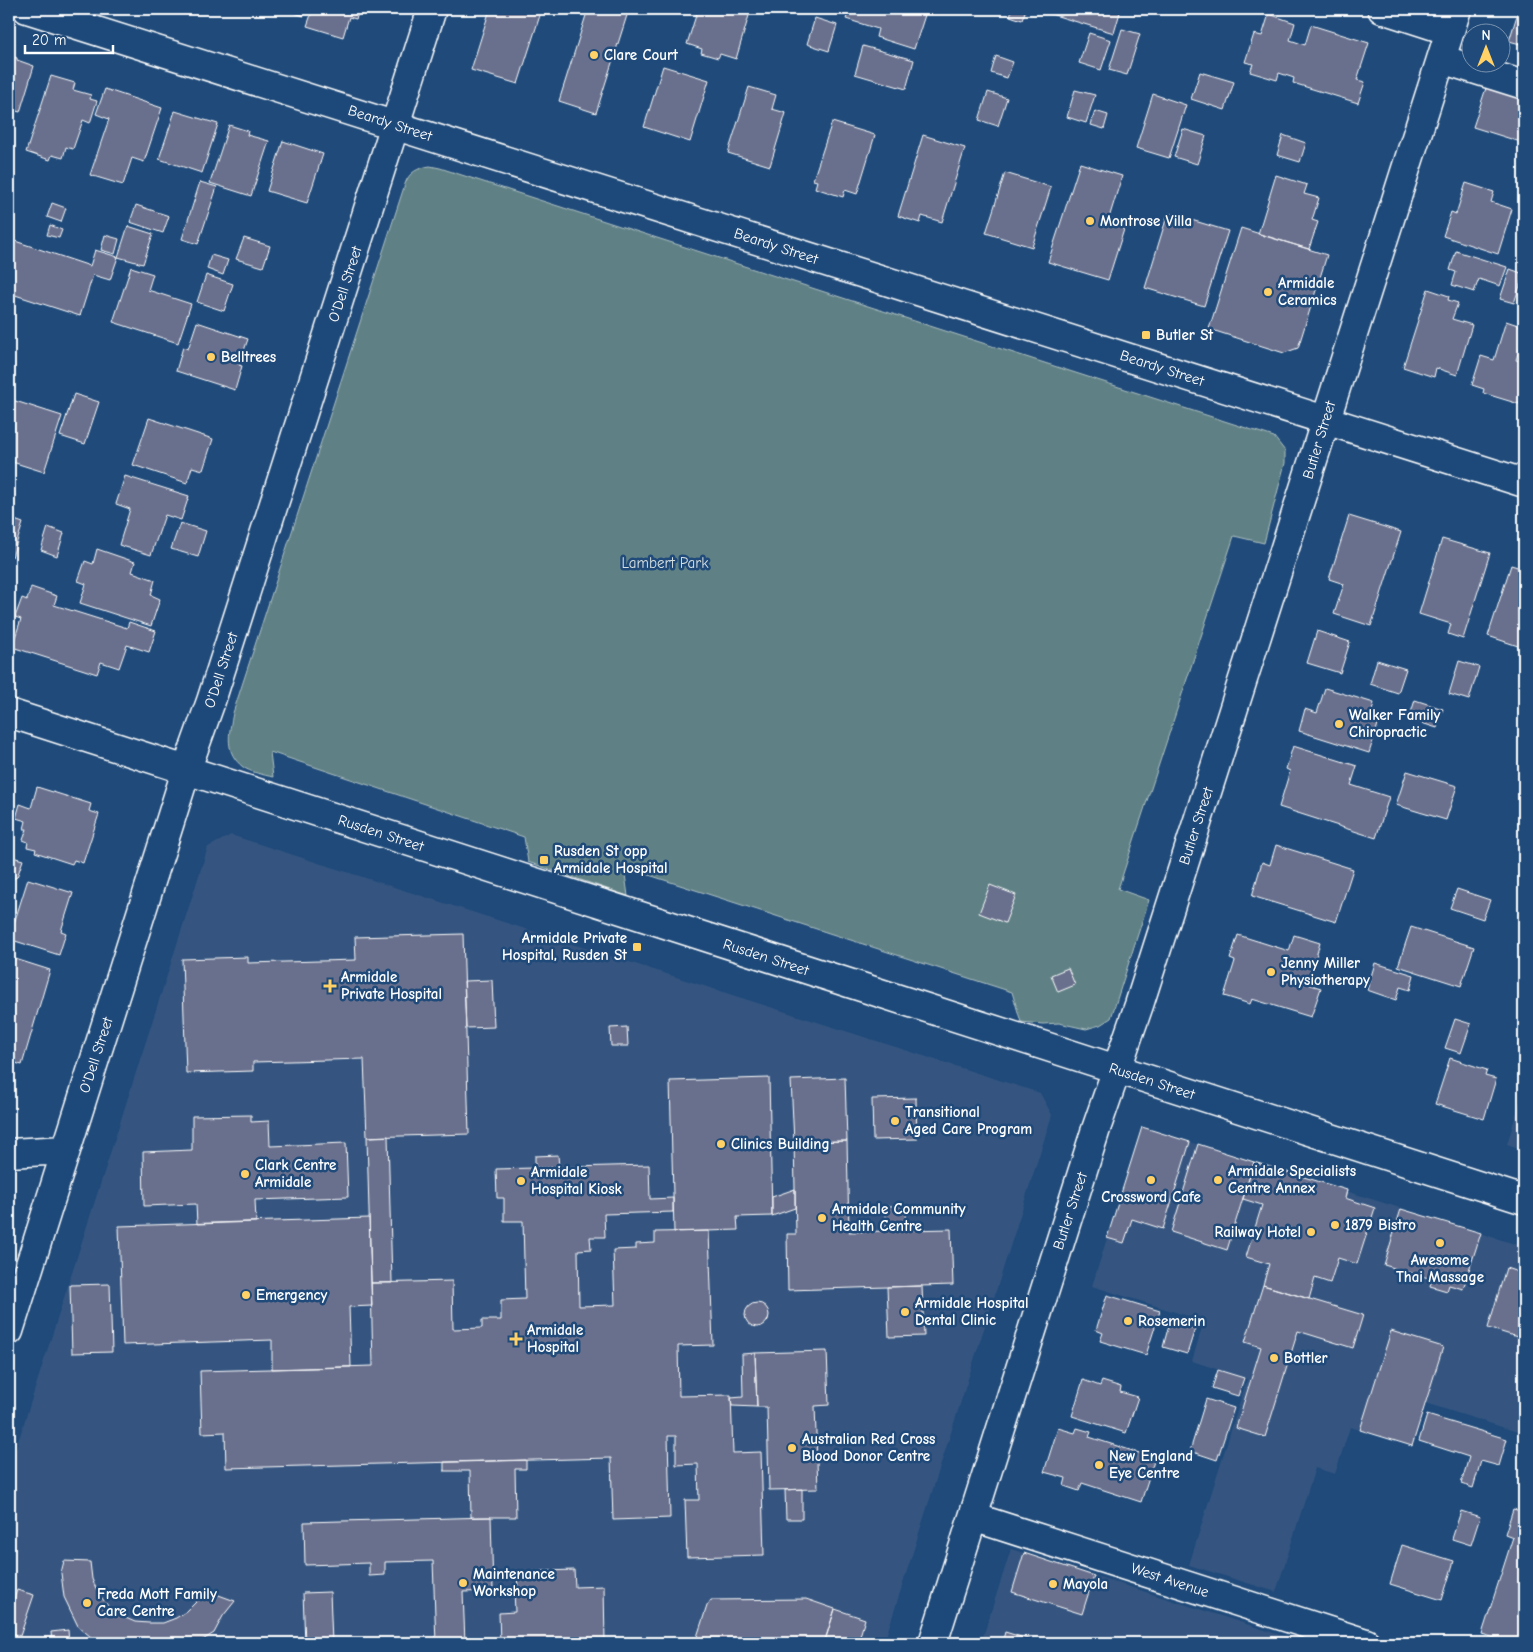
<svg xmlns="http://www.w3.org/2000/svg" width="1533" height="1652" font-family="'Comic Neue',sans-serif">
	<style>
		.built { fill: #355580 }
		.green { fill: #5f8185; stroke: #afc0c2 }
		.building { fill: #69708d; stroke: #fff }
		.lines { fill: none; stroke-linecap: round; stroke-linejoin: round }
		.street-casing { stroke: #fff; stroke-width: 31 }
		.street { stroke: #1f4a7a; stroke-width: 28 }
		.poi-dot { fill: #ffd166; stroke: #1f4a7a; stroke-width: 2 }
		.labels { text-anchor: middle; stroke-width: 5; stroke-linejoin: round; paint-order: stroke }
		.poi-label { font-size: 15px; font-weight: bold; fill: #fff; stroke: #1f4a7a; text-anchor: start }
		.street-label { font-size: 15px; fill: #fff; stroke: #1f4a7a }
		.park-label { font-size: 15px; fill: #d7e0e0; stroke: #1f4a7a }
	</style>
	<rect width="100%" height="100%" fill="#1f4a7a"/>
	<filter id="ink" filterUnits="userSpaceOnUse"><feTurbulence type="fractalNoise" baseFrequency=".02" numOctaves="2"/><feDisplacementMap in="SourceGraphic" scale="10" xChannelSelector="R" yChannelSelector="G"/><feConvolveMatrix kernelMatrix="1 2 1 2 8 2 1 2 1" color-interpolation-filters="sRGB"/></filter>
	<g filter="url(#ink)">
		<path class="built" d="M231,835l809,258 12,22 -168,528h-875v-173l199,-623z
			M1524,1089v61l-17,-6z
			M1142,1127l382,120v187l-99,-31 -13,43 -62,-19 -15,47 -20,-6 -39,124 -87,-27 58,-186 -55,-18 12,-40 -112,-35z
			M1011,1549l294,94h-324z"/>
		<path class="green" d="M430,166l10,2 834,269 11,14v12l-21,80 -30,-7 -116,353 31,11 -38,118 -11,7 -14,4 -27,-6 -16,1 -22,-2 -9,-30 -388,-125 4,29 -100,-34 -4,-25 -254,-85 3,25c-9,-2 -23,-5 -30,-10 -19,-15 -14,-33 -10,-54l172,-529c4,-12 13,-16 25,-18z"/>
		<path class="building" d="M282,9h24l-2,7z
			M313,9h47l-4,10 -7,-2 -6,20 -36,-11z
			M490,9h52l-24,75 -47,-14z
			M588,9h41l-33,104 -37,-12z
			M698,9h42l10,3 -14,47 -16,-5 -2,4 -17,-5 1,-4 -15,-5z
			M850,9h61l-1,2 15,4 -11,34 -38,-12 2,-8 -32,-10z
			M1012,9h14l-4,11 -12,-4z
			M1045,9h76l-7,24 -70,-21z
			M1519,9h5v36l-15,-4z
			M1269,14l26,9 -5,17 15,5 6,-20 58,18 -12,37 8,2 -7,21 -65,-20 1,-5 -15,-5 -2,7 -27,-8 3,-8 -8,-2 9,-28 8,2z
			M815,18l22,7 -8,26 -22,-7z
			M1122,29l18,5 -13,41 -18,-5z
			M1089,33l22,7 -10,30 -22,-7z
			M863,46l51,14 -8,29 -51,-15z
			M9,55l8,3v2l17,6 -14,46 -11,-3z
			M996,56l17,6 -6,16 -16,-5z
			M663,66l46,14 -19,62 -46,-15z
			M1200,72l34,10 -9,28 -34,-11z
			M51,76l24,7 -2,7 18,5 -1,4 7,2 -7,22 -7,-3 -10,29 -7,-2 -3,11 -11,-3 -2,5 -24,-8z
			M1487,85l37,12v46l-51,-16z
			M749,87l27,8 -4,14 14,4 -16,53 -42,-13z
			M105,89l57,19 -18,54 -12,-4 -9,27 -33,-10 19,-56 -13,-5z
			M1075,90l20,5 -9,28 -19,-6z
			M988,92l19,6 -9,28 -19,-6z
			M1153,94l33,11 -17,53 -33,-10z
			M175,111l43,13 -16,49 -43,-14z
			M1095,111l13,4 -4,14 -13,-4z
			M832,122l43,13 -18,59 -12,-4 -2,7 -28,-9 2,-7 -4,-1z
			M229,125l19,6 -1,4 22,6 -18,55 -41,-13z
			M1183,129l23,7 -9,28 -23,-7z
			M923,135l42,13 -23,74 -20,-6 -2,7 -22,-7z
			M1283,135l23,8 -6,19 -23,-7z
			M283,141l40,13 -16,49 -40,-12z
			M1080,163l42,13 -13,42 17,5 -18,57 -60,-18z
			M1005,173l46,14 -19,60 -46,-14z
			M1276,175l31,10 -3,9 15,4 -7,22 6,2 -9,27 -51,-15z
			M200,182l17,5 -19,57 -16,-5z
			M1466,183l28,9 -3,10 21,7 -14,45 -55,-18 8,-24 5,2z
			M52,203l14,5 -5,14 -14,-5z
			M136,205l33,11 -6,17 -33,-11z
			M1168,213l60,18 -24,75 -59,-18z
			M50,225l12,5 -3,8 -12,-3z
			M128,226l25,8 -10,30 -25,-7z
			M1241,228l86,27 -29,93 -14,5 -75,-24z
			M105,235l14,4 -4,15 -14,-4z
			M244,238l26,8 -7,21 -27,-8z
			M9,239l81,27 5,-16 23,7 -8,23 -17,-5 -13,41 -71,-23z
			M1456,251l51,16 -7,19 -21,-7 -5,13 -22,-7 4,-13 -6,-2z
			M211,255l17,5 -5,15 -16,-6z
			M131,267l22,7 -5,16 43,14 -13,39 -65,-21z
			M1510,269l14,5 -10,29 -14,-4z
			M206,275l27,9 -9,27 -27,-9z
			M1428,289l21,7 -1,4 10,3 -6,16 20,6 -15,50 -21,-7 -2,9 -31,-10z
			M1506,321l18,6v7l-8,26 8,2v40l-4,-1 -1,3 -36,-11 1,-4 -12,-4 9,-29 13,4z
			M197,322l51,17 -9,26 3,1 -7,24 -59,-19 7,-24 5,2z
			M74,394l25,8 -14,42 -25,-8z
			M9,399l53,17 -18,56 -35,-11z
			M149,418l64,21 -10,31 -11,-3 -5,16 -54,-18z
			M125,476l64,20 -8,24 -16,-5 -14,40 -32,-10 11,-36 -14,-5z
			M1349,516l52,16 -30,94 -37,-12 10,-30 -15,-5z
			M9,518l14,5 -11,34 -3,-1z
			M180,523l26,8 -8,26 -27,-8z
			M48,527l16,6 -7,23 -16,-6z
			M1442,539l48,14 -27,86 -15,-5 3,-10 -32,-10z
			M97,549l38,13 -3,10 23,8 -4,15 9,4 -9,27 -71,-23 6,-19 -8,-3 7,-20 8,3z
			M1511,565l13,4v79l-36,-12z
			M31,587l26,9 -3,9 73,23 2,-6 27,9 -7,21 -22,-7 -8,23 -18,-6 -4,12 -85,-27 9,-28 -6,-2 7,-19 5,2z
			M1317,631l33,11 -10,31 -33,-10z
			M1377,660l29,9 -8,24 -28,-9z
			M1459,661l20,6 -10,33 -20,-6z
			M1325,688l49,15 -3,12 9,3 -11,35 -70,-22 6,-22 12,4z
			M1415,700l28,9 -6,19 -28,-9z
			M1293,746l64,20 -6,19 38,12 -13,41 -97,-31 11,-36 -4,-2z
			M1407,771l50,15 -11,34 -50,-15z
			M37,787l54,17 -2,7 10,3 -16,49 -9,-3 -2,4 -37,-12 1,-3 -9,-2 1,-5 -5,-2 4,-11h-3l2,-8 -10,-3 4,-14 11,4z
			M1276,845l77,24 -17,53 -84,-26 10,-34 8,3z
			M9,856l14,4 -6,17 -8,4z
			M28,879l45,14 -12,38 5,2 -7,22 -50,-16z
			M990,885l26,10 -11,28 -26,-10z
			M1457,889l33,11 -7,19 -33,-11z
			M1411,927l63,20 -13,39 -63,-20z
			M463,934l6,200 -102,3 -3,-78 -111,3v9l-67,2 -4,-114 66,-2v6l108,-3 -1,-23z
			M1238,935l51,16 5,-16 26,8 -12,41 13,4 -10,29 -59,-18 -2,5 -26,-8 11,-35 -5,-2z
			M9,957l41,13 -28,95 -13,-4z
			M1375,963l39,12 -4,15 -10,-3 -4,13 -29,-10z
			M1068,968l7,17 -17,7 -7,-17z
			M492,980l2,47 -28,1 -2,-47z
			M1455,1019l16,5 -10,29 -16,-5z
			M1524,1025v23l-6,-2z
			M627,1027l1,19h-17l-1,-18z
			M1450,1058l37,12 -2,6 11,3 -12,40 -49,-15z
			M769,1078l3,138 -35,1 1,13 -64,2 -4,-151z
			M845,1078l2,63 -53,1 -3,-62z
			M916,1098l1,41 -44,1 -1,-41z
			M251,1115v7l18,-1 1,25 76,-3 2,54 -93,3 1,22 -59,2 -1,-20 -52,2 -1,-54 49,-2v-34z
			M1142,1127l48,15 -27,87 -31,-10 -8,24 -17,-5z
			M388,1136l4,147h-21l-4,-146z
			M847,1141l2,91 37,-1v-25h20l1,24 44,-1 2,56 -165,5 -1,-56h9l-2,-92z
			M1198,1144l56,18 -27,88 -56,-18z
			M558,1155l1,13h-24v-12z
			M1254,1162l93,28 -2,8 30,10 -18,56 -19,-6 -8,25 -15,-5 -6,21 -46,-14 6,-21 -23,-7 16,-52 -19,-6z
			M649,1165l1,34 23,-1v14l-69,2 1,23h-15l1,12 -13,1 1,56 36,-1 -2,-55 23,-1v-5l19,-1v-11l54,-1 4,114 -35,1 1,50 52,-1 2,58 28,-1 3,103 -77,2 -2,-57h14l-1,-36 -22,1v-29h-8l2,82 -57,2 -2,-62 -385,10 -1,-36 -23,1 -2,-62 173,-5 -2,-83 81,-2 1,48 29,-1v-8h19v-20l24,-1 -2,-78h-19v-23h-7l-1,-29z
			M795,1189v19l-23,8v-19z
			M1401,1209l80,24 -18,56 -14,-4 -2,6 -17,-5 2,-7 -48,-14z
			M369,1218l3,88 -23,1 2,60 -79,2v-29l-149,5 -4,-119z
			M1506,1268l18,6v65l-36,-11z
			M110,1284l2,68 -40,1 -2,-68z
			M1263,1285l100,30 -10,33 -55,-17 -33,106 -29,-9 25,-81 -16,-5z
			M922,1286l2,50 -35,1 -2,-50z
			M1107,1295l53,16 -14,44 -46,-14 3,-8 -7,-3z
			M745 1315a12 12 0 1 1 24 0a12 12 0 1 1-24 0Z
			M1170,1321l25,8 -8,25 -24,-7z
			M1391,1331l52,16 -31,99 -52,-16z
			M827,1351l2,54 -14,1 3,83 -49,1 -2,-83h-10l-2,-54z
			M755,1353l2,54 -25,-1 -1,-8 12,-1 -1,-43z
			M1218,1370l26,8 -6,18 -26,-8z
			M1083,1380l17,6 2,-5 19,6 -1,5 18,5 -12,36 -54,-17z
			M1206,1399l28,9 -17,52 -27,-9z
			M1427,1415l80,24 -8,27 -18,-5 -8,27 -12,-4 8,-27 -50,-16z
			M1058,1428l17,5 2,-5 14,4 -2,5 66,21 -14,44 -59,-19 -3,8 -15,-5 2,-8 -22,-6z
			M526,1460v9h-11l1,48h-45l-1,-46h-26v-9z
			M802,1489v30h-16l-1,-29z
			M1524,1501v98l-6,18 6,2v24h-13l-29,-9 31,-97 -8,-3 8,-25 8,2z
			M1461,1511l19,6 -9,28 -19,-6z
			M491,1517l2,74 -30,1 2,51h-29l-3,-82 -48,1v13l-16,1v-13l-64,2 -1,-43z
			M1402,1545l52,16 -12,39 -52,-16z
			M1024,1553l70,23 -12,38 -70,-22z
			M64,1561l26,1 2,17 6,14 10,13 13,10 14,6 14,1h14l13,-5 11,-7 10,-10 8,-11 30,11 -12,15 -9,17 -16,10h-100l-20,-17 -14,-29 -3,-24z
			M574,1570l1,17 29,-1 1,57h-105l-1,-30 16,-1 -1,-22h4l-1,-18z
			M17,1590l17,5 -14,41 -11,-4v-17z
			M330,1592l2,51h-27l-2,-50z
			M806,1599l29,10 -11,34h-129l12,-37 4,-6z
			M835,1609l30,10 -7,24h-25l-8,-2z
			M68,1630l1,13h-17l-1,-11z
			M1005,1632l36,11h-39z"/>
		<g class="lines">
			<g class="street-casing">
				<path id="street" d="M27,9l1497,474
					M1382,9l68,22
					M1441,59l83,26
					M9,713l1515,487
					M9,1153l57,-3
					M9,1331l177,-560 25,-70 221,-692
					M973,1517l393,126
					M933,1643l162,-511 44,-127 318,-996"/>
			</g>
			<use href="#street" class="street"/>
		</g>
	</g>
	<g class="poi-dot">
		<circle cx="594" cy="55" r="5"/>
		<circle cx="1090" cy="221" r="5"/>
		<circle cx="1268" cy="292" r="5"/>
		<rect x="1141" y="330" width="10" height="10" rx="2.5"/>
		<circle cx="211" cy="357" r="5"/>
		<circle cx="1339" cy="724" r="5"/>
		<rect x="539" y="855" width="10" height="10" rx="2.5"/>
		<rect x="632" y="942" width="10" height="10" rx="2.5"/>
		<circle cx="1271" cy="972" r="5"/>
		<path d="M327.5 978.5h5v5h5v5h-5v5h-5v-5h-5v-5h5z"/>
		<circle cx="895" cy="1121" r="5"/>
		<circle cx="721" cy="1144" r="5"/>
		<circle cx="245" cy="1174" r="5"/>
		<circle cx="1151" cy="1180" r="5"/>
		<circle cx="1218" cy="1180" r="5"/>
		<circle cx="521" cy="1181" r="5"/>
		<circle cx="822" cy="1218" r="5"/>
		<circle cx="1335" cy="1225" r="5"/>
		<circle cx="1311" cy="1232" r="5"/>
		<circle cx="1440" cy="1243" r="5"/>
		<circle cx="246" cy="1295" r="5"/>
		<circle cx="905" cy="1312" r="5"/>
		<circle cx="1128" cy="1321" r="5"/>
		<path d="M513.5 1331.5h5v5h5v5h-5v5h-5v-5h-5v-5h5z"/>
		<circle cx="1274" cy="1358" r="5"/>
		<circle cx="792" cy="1448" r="5"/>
		<circle cx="1099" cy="1465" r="5"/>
		<circle cx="463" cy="1583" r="5"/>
		<circle cx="1053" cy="1584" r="5"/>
		<circle cx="87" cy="1603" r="5"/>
	</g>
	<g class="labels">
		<g class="poi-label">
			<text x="604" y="60">Clare Court</text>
			<text x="1100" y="226">Montrose Villa</text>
			<text x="1278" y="288">Armidale<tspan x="1278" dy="17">Ceramics</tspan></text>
			<text x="1156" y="340">Butler St</text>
			<text x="221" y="362">Belltrees</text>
			<text x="1349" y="720">Walker Family<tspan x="1349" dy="17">Chiropractic</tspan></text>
			<text x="554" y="856">Rusden St opp<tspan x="554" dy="17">Armidale Hospital</tspan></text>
			<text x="627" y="943" text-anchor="end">Armidale Private<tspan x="627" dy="17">Hospital, Rusden St</tspan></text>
			<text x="1281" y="968">Jenny Miller<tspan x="1281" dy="17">Physiotherapy</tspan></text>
			<text x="341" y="982">Armidale<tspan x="341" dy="17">Private Hospital</tspan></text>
			<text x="905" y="1117">Transitional<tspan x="905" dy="17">Aged Care Program</tspan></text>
			<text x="731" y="1149">Clinics Building</text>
			<text x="255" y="1170">Clark Centre<tspan x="255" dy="17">Armidale</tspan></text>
			<text x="1228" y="1176">Armidale Specialists<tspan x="1228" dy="17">Centre Annex</tspan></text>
			<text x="531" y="1177">Armidale<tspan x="531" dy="17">Hospital Kiosk</tspan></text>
			<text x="1151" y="1202" text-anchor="middle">Crossword Cafe</text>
			<text x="832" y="1214">Armidale Community<tspan x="832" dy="17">Health Centre</tspan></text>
			<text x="1345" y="1230">1879 Bistro</text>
			<text x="1301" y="1237" text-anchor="end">Railway Hotel</text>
			<text x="1440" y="1265" text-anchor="middle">Awesome<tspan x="1440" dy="17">Thai Massage</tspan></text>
			<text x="256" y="1300">Emergency</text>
			<text x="915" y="1308">Armidale Hospital<tspan x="915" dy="17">Dental Clinic</tspan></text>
			<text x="1138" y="1326">Rosemerin</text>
			<text x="527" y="1335">Armidale<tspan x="527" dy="17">Hospital</tspan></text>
			<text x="1284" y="1363">Bottler</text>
			<text x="802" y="1444">Australian Red Cross<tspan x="802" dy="17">Blood Donor Centre</tspan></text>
			<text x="1109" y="1461">New England<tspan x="1109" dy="17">Eye Centre</tspan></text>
			<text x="473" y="1579">Maintenance<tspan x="473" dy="17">Workshop</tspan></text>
			<text x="1063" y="1589">Mayola</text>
			<text x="97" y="1599">Freda Mott Family<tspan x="97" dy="17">Care Centre</tspan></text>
		</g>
		<g class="street-label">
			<text transform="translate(390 123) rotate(18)" y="5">Beardy Street</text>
			<text transform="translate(776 246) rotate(18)" y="5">Beardy Street</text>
			<text transform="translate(345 284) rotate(-72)" y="5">O'Dell Street</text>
			<text transform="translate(1162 368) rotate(18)" y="5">Beardy Street</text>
			<text transform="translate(1319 440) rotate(-73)" y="5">Butler Street</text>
			<text transform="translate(221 670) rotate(-72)" y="5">O'Dell Street</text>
			<text transform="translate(1196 826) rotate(-72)" y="5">Butler Street</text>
			<text transform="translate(381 833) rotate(18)" y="5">Rusden Street</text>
			<text transform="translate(766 957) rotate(18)" y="5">Rusden Street</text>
			<text transform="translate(96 1055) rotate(-72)" y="5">O'Dell Street</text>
			<text transform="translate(1152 1081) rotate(18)" y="5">Rusden Street</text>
			<text transform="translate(1070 1211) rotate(-72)" y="5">Butler Street</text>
			<text transform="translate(1170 1580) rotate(18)" y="5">West Avenue</text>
		</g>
		<g class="park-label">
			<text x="665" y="568">Lambert Park</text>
		</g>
	</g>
	<rect width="1533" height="1652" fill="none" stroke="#1f4a7a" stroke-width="30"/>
	<rect x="15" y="15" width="1503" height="1622" fill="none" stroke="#fff" stroke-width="2" filter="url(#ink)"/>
	<g transform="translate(1486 48)"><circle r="24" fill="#1f4a7a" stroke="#7992af"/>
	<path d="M0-4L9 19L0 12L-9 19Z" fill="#ffd166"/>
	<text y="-8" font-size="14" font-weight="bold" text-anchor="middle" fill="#ffffff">N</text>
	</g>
	<path d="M25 45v8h88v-8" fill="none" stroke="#ffffff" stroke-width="2.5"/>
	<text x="32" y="45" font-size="15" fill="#ffffff" stroke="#1f4a7a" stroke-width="4" paint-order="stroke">20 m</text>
</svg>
